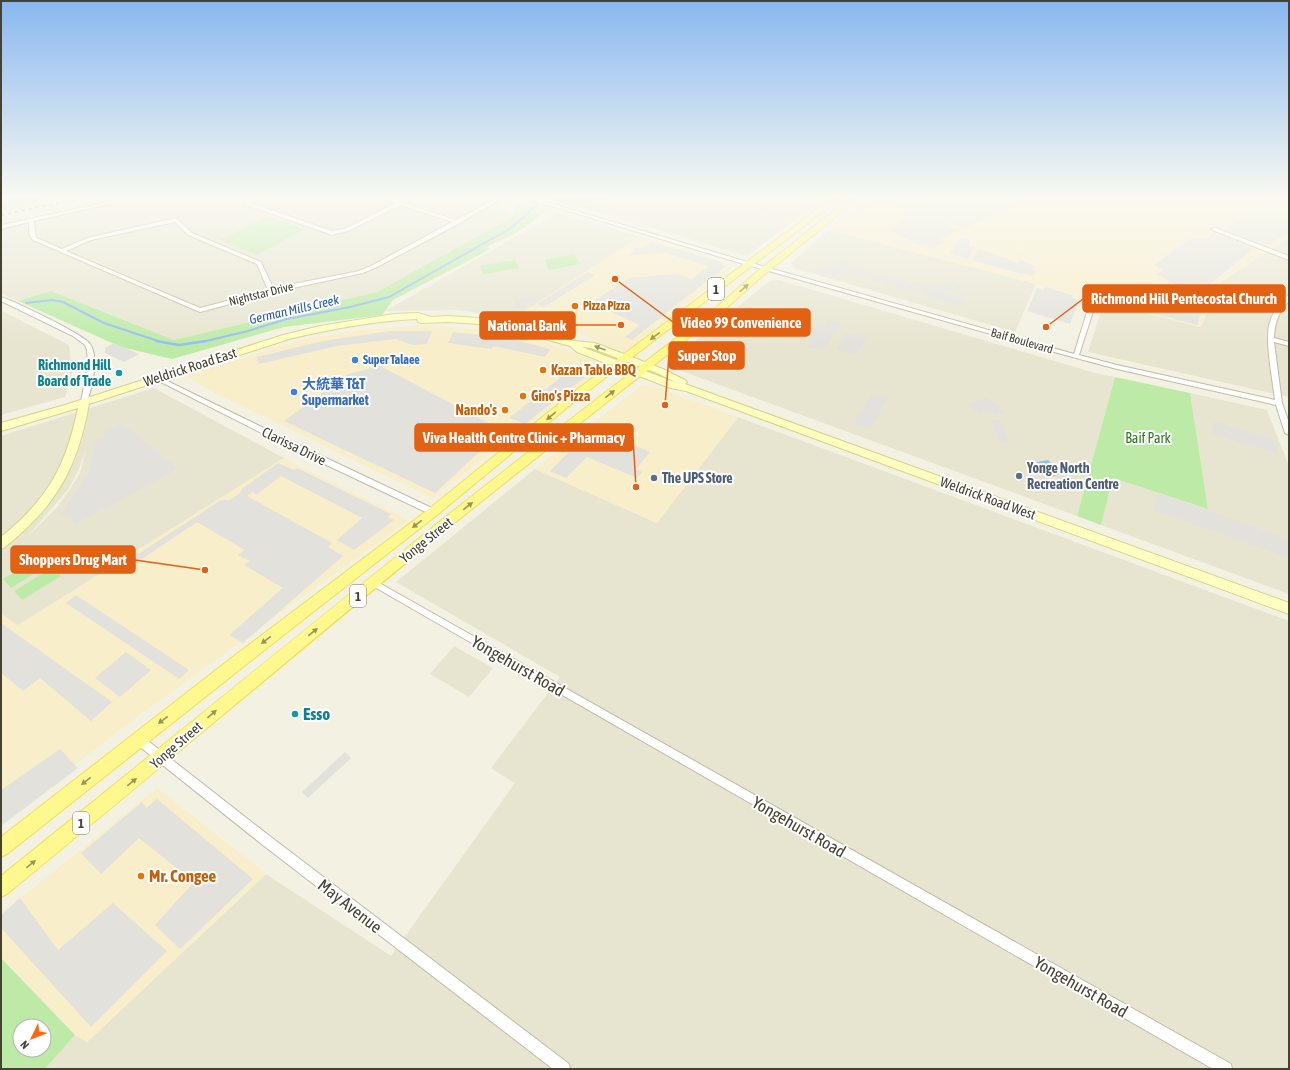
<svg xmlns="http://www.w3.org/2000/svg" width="1290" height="1070" font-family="'Asap Condensed','Noto Sans SC',sans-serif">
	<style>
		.residential { fill: #e7e5d0; fill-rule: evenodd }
		.commercial { fill: #f8eeca }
		.green { fill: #bdeba7; fill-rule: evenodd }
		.parking { fill: #e3e1db }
		.water { fill: #98bbf6 }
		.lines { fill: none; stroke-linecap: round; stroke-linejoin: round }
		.stream-far1 { stroke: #98bbf6; stroke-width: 2 }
		.stream { stroke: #98bbf6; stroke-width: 2.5 }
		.street-casing { stroke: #bfbca4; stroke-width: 2 }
		.secondary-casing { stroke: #d7d38d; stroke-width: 2 }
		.primary-casing { stroke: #ede156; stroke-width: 2 }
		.street { fill: #fff; fill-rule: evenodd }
		.secondary { fill: #fffec0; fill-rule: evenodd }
		.primary { fill: #fff88f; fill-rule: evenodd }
		.rail { stroke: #939393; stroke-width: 2; stroke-dasharray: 3.5 3.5; stroke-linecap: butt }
		.oneway { fill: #99945c }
		.oneway2 { fill: #999772 }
		.food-dot { fill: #e8710a; stroke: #fff; stroke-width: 1.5 }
		.shop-dot { fill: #3f7fe0; stroke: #fff; stroke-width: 1.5 }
		.culture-dot { fill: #0f9aa8; stroke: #fff; stroke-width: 1.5 }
		.service-dot { fill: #5c6f8a; stroke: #fff; stroke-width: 1.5 }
		.labels { text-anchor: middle; stroke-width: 4; stroke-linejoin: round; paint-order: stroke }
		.far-street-label { font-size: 12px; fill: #454232; stroke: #fff }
		.far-food-label { font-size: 12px; font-weight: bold; fill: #c56008; stroke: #fff; text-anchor: start }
		.far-shop-label { font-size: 12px; font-weight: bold; fill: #366cbe; stroke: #fff; text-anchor: start }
		.shield { fill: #fff; stroke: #7d7b70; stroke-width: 1 }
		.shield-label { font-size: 13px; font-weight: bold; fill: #454232 }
		.far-water-label { font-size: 13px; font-style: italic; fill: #2359b9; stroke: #fff }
		.culture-label { font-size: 14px; font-weight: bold; fill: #0d838f; stroke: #fff; text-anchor: end }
		.street-label { font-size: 14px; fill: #454232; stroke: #fff }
		.food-label { font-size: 14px; font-weight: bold; fill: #c56008; stroke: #fff; text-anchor: start }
		.shop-label { font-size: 14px; font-weight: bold; fill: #366cbe; stroke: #fff; text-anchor: start }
		.park-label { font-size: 14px; fill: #307b21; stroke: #fff }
		.service-label { font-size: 14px; font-weight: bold; fill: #4e5e75; stroke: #fff; text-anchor: start }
		.near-street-label { font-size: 17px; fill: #454232; stroke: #fff }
		.near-culture-label { font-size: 17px; font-weight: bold; fill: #0d838f; stroke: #fff; text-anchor: start }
		.near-food-label { font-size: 17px; font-weight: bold; fill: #c56008; stroke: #fff; text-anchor: start }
		.leader { fill: none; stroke: #e36113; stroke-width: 1.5 }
		.callout-dot { fill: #e36113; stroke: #fff; stroke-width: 1.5 }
		.callout { fill: #e36113; stroke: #e36113; stroke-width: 1.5 }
		.callout-label { font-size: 15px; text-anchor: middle; font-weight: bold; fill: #fff }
	</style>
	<rect width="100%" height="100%" fill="#f3f1e2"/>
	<path class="residential" d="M127,197h385l-15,9 17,12 -137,74 -203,48 -123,-49 -33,10 -17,-7v-69z
		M612,197h214l-79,59 -156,-46z
		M558,213l82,24 -126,81 -58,-8 -71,1z
		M829,230l207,54 -21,48 -221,-64 -3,-5z
		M1289,238v159l-201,-45 16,-50 96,25 21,-45z
		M779,280l316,93 20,4 -38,139 -398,-146 -5,-12 96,-77z
		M1,312h3l65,33 3,28 -7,24 -64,18z
		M154,388l130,70 -266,168 -17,-12v-55l4,-3 -4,2v-122zM86,449l-6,24 -10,16 -12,17 -30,30 41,-48 10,-19z
		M1190,393l77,17 22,56v128l-188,-69 12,-47 95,31z
		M738,417l551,204v448h-1244l30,-34 12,7 179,-168 125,82 124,-173 -24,-15 69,-91 -164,-95 139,-113 122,54z
		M454,646l39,22 -24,29 -39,-23z"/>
	<path class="commercial" d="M869,197h420v41l-68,44 -20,45 -372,-97z
		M640,237l95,29 -111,87 -56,-24 -54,-11z
		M427,325l59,5 53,10 67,25 -174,133 -219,-106 -27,-16 117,-37 59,-9z
		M641,386h11l86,31 -81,106 -122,-54z
		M284,458l125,62 -271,196 -137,106v-208l17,11z
		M157,788l109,86 -179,168 -12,-7 -74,-77v-44z"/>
	<path class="green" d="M1,197h56l-56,12z
		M539,197h73l-21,13z
		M519,202l26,8c-17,19 -34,26 -57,36l1,4 -96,50 -11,15 -98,12 -112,32 -51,-12 -103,-46 33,-10 123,49 203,-48 134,-74z
		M269,216l36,13 -48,26 -37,-15z
		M574,254l6,10 -31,6 -5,-10z
		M515,260l4,8 -36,6 -3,-8z
		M1115,377l75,16 18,116 -95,-31 -12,47 -24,-9z
		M42,556l8,8 -39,24 -8,-9z
		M53,567l8,9 -39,24 -8,-9z
		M1,958l74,77 -30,34h-44zM20,1026h24v24h-24z"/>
	<path class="parking" d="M872,197h20l66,33 -18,10 5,2 -13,6 -5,-3 -4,2 -31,-16 21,-20 -21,-7 -2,2 -9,-3 2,-2 -5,-2 -14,14 -8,-3z
		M898,197h116l3,8 -55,24z
		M1274,215l9,3 6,-1v15l-21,13 -8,-3 -2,1 -32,-13 16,-11 9,-3 8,2z
		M1214,234l6,3 2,-2 31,14 -41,33 -15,43 -77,-20 2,-4 27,3v-3l5,1 -1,-4 6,-6 7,2 6,-7 13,2 -29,-15 8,-4 -10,-5 37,-26 16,-1z
		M960,238l10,2v6l5,1 -7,12 -18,-5z
		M651,242l73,21 -2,2 4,1 -94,74 -7,-3 15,-12 -49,-22 38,-25 48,-4 15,5 17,-13 -46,-14 -36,4 9,-8h8z
		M978,249l23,7 15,7 5,-3 15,7 -4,2 5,3 -6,4 -7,-3 -2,1 -50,-14z
		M842,261l10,5 -10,5 3,2 -12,4 -3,-3 -7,3 -8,-6z
		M850,267l43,12 2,-2 15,4 -1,3h3l2,-2 15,4 -1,3 11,3 -6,-5 21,-7 9,6 -21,7 23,6 -3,7 -41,-12 2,-3 -17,-4 -2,3 -23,-7 2,-3 -4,-1 -1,3 -31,-9z
		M588,272l7,3 -51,32 -7,-3z
		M1045,287l28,8 -1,3 7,2 -9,24 -43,-13 10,-23 6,2z
		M535,296l2,6 -12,1 1,4 -9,2 -3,-10z
		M539,311l34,10 -6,6 -34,-10z
		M829,320l12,4 -19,27 -14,-4 4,-6 -5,-2 11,-15 7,2z
		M390,331h42l-5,13 -14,1 -18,-6 -58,7 -78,18 -2,-7 66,-16z
		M453,332l54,6 43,11 -5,8 -51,-11 -3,3 -43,-6z
		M848,332l19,6 -11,17 -5,-2 -1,2 -14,-6z
		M114,343l25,11 -15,8 -19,-9v-5z
		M380,366l116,61 -10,9 7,3 -58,54 -151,-72 64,-47z
		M570,370l15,7 -60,47 -16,-6z
		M873,393l15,5 -18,31 -16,-6z
		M987,397l18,15 -10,4 -6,-6 -9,4 -12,-9z
		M992,420l9,1 8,22h-9z
		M1214,421l58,18v4l6,2v9l-66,-20z
		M121,422l57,47 -102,55 -7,-8h-9l30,-46 6,-30 10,-3 -3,-5z
		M592,428l58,24 -14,17 6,3 -5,6 -50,-21 -21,21 -16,-7z
		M278,463l16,7 3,-2 94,46 -3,3 6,3 -40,30 -17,-10 25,-22 -81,-42 -25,19 -3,-3 -6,4 85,47 -4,4 15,9 -100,87 -14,-8 54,-47 -39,-23 6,-4 -12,-6 7,-5 -48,-28 -73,49 -6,-4 103,-67h9l10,-7 2,-4z
		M1157,493l132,46v19l-135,-48z
		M76,595l113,75 -10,9 -113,-76z
		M1,623l111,79 -21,19 -51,-43 -17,13 -22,-18z
		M126,652l25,18 -31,27 -25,-19z
		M60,749l18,19 -77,58v-36z
		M345,752l6,6 -43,40 -6,-6z
		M157,799l96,80 -73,70 -25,-24 39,-43 -55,-44 -38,36 -20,-21 61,-51 4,6z
		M20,898l38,52 55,-47 54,48 -76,76 -90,-99v-13z"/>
	<path class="water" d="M1048,460l13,14 -11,3 -13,-15z"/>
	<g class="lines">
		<path class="stream-far1" d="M26,303l26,-3 11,2 41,21 57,19
			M202,342l46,-11 39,-12 63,-12 39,-10 122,-69 35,-31"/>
		<path class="stream" d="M156,341l23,4 27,-4"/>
		<g class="street-casing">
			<path id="street" d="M131,197h8l-105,24 1,13 2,4 25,11 25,-11 89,-20 16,15 69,29 12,26 86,-17 12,-5 81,-44 -51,-17 -53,26 -16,4 -85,-30 -6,-8h4l6,6 81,28 12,-2 52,-26 -16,-6h6l70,23 43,-23h5l-44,26 -85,45 -12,5 -84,18 -79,21 -167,-72 -4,-6v-12l-28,7v-4zM175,222l13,13 69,29 11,26 -68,18 -134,-57 25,-11z
				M522,197h7l212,63 333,94 18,-58 5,-1 1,1 -19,59 38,10 158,35c-2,-18 -11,-63 -5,-78 3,-11 10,-18 17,-26l2,-1v6c-11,13 -14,20 -15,37l15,4v4l-15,-4 8,61 7,20v12l-4,-2 -9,-28 -159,-36 -52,-14 -328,-93z
				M1212,228h4l73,28v4l-77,-30z
				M1,297c13,4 84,38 89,47 9,13 2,46 -4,60h-2l-3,-2 7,-37 -1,-15 -2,-5 -12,-9 -72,-35z
				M157,376l148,72 131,62 1,2 -4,3 -3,-1 -131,-62 -144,-73 -1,-1z
				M374,580l857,484 1,5h-19l-842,-484 -1,-2 1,-2z
				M139,735l4,2 124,97 302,230 1,5h-17l-294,-227 -124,-99 -1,-3 1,-3z"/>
		</g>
		<g class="secondary-casing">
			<path id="secondary" d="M418,313l13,4 17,-1 46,3 80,22 21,2 68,26 22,11 2,2 -2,2 604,219v11l-603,-223 -16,-3 -93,-36 -7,-6 -76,-21 -46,-3 -27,1 -3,-1 -1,-3c-43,2 -86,10 -128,20l-200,65c-12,65 -32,101 -84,143l-4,2v-12c47,-38 65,-71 77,-129l-77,23v-8l64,-18 218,-70 37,-9 74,-12zM582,347l9,1 66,25 20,10z"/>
		</g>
		<g class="primary-casing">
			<path id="primary" d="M833,197h9l-267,204 -138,114 -189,148 -241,191 -6,3v-20l237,-184 191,-144 138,-112z
				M851,197h9l-101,82 -35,31c-92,73 -185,145 -277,219 -148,121 -292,244 -440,365l-6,3v-21c146,-117 290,-236 437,-353 92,-73 186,-145 280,-217l35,-31z"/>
		</g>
		<use href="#street" class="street"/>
		<use href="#secondary" class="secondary"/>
		<use href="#primary" class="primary"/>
		<path class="rail" d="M1,215l86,-18"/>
	</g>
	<defs><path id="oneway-solid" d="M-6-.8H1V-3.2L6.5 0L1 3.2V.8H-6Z"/></defs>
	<g class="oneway">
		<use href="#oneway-solid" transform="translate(744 288) rotate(-41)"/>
		<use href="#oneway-solid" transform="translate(655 336) rotate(143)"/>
		<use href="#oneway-solid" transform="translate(610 394) rotate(-38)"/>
		<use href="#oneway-solid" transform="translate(551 416) rotate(140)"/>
		<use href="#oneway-solid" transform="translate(468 506) rotate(-38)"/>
		<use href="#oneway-solid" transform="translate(417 524) rotate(142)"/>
		<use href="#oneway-solid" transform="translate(313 632) rotate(-39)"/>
		<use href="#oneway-solid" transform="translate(266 640) rotate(143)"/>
		<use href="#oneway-solid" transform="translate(212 714) rotate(-41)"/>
		<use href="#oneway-solid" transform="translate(163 720) rotate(142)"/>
		<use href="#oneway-solid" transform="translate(86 781) rotate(142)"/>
		<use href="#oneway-solid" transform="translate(132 782) rotate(-39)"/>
		<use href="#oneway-solid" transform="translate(31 864) rotate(-39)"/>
	</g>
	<use class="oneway2" href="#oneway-solid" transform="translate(600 348) rotate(-160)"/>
	<linearGradient id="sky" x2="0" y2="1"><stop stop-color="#88b7ee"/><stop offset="0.57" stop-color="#faf9f2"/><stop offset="1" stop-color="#faf9f2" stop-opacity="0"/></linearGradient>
	<rect width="1290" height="347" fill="url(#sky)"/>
	<g class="food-dot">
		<circle cx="575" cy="306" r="4"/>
		<circle cx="543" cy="370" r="4"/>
		<circle cx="523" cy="396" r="4"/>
		<circle cx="505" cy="410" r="4"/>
		<circle cx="141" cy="876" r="4"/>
	</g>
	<g class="shop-dot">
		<circle cx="355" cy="360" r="4"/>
		<circle cx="294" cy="392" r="4"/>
	</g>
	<g class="culture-dot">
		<circle cx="119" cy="373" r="4"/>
		<circle cx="295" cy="714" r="4"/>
	</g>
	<g class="service-dot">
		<circle cx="1019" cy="476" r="4"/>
		<circle cx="654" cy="478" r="4"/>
	</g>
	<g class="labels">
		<g class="far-street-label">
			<text transform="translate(261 294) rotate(-14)" y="4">Nightstar Drive</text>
			<text transform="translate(1022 341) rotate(16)" y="4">Baif Boulevard</text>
		</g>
		<g class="far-food-label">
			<text x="583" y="310">Pizza Pizza</text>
		</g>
		<g class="far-shop-label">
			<text x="363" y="364">Super Talaee</text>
		</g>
		<g class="shield">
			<rect x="708" y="278" width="16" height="22" rx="3"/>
			<rect x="350" y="585" width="16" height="22" rx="3"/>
			<rect x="73" y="812" width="16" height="22" rx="3"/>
		</g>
		<g class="shield-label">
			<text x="716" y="294">1</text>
			<text x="358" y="601">1</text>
			<text x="81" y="828">1</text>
		</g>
		<g class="far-water-label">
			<text transform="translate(294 309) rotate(-13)" y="5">German Mills Creek</text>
		</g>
		<g class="culture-label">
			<text x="111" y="370">Richmond Hill<tspan x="111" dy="16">Board of Trade</tspan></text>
		</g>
		<g class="street-label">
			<text transform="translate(190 367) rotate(-18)" y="5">Weldrick Road East</text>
			<text transform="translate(294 446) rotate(26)" y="5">Clarissa Drive</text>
			<text transform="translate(988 498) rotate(20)" y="5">Weldrick Road West</text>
			<text transform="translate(426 540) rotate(-39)" y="5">Yonge Street</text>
			<text transform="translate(176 745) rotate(-41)" y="5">Yonge Street</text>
		</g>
		<g class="food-label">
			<text x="551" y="375">Kazan Table BBQ</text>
			<text x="531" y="401">Gino's Pizza</text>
			<text x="497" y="415" text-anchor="end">Nando's</text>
		</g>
		<g class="shop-label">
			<text x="302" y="389">大統華 T&amp;T<tspan x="302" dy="16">Supermarket</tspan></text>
		</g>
		<g class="park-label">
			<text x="1148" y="443">Baif Park</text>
		</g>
		<g class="service-label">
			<text x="1027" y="473">Yonge North<tspan x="1027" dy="16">Recreation Centre</tspan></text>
			<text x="662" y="483">The UPS Store</text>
		</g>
		<g class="near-street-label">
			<text transform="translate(518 666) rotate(30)" y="6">Yongehurst Road</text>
			<text transform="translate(799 827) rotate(30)" y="6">Yongehurst Road</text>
			<text transform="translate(350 906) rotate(38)" y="6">May Avenue</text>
			<text transform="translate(1081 987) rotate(30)" y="6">Yongehurst Road</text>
		</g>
		<g class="near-culture-label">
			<text x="303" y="720">Esso</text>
		</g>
		<g class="near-food-label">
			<text x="149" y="882">Mr. Congee</text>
		</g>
	</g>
	<path class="leader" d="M1046 327L1083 299M615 279L673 322M621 325L575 325M665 405L669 355M636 487L633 438M205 570L135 560"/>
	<g class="callout-dot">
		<circle cx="1046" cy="327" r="4"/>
		<circle cx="615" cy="279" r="4"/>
		<circle cx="621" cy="325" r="4"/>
		<circle cx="665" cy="405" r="4"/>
		<circle cx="636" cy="487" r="4"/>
		<circle cx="205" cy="570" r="4"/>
	</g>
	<g class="callout">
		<rect x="1083" y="285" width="202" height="27" rx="4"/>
		<rect x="673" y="309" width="137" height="27" rx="4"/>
		<rect x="480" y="312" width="95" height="27" rx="4"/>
		<rect x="669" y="342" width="75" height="27" rx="4"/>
		<rect x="415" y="424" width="218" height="27" rx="4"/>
		<rect x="11" y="546" width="124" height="27" rx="4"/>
	</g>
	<g class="callout-label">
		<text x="1184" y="304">Richmond Hill Pentecostal Church</text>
		<text x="741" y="328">Video 99 Convenience</text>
		<text x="527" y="331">National Bank</text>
		<text x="707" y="361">Super Stop</text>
		<text x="524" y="443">Viva Health Centre Clinic + Pharmacy</text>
		<text x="73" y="565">Shoppers Drug Mart</text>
	</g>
	<rect width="1290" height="1070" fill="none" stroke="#454232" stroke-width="4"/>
	<g transform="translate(32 1038) rotate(227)"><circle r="19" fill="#ffffff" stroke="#b5b3ad"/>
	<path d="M0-3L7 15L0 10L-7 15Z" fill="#ff660d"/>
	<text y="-6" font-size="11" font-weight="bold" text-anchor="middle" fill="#454232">N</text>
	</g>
</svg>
